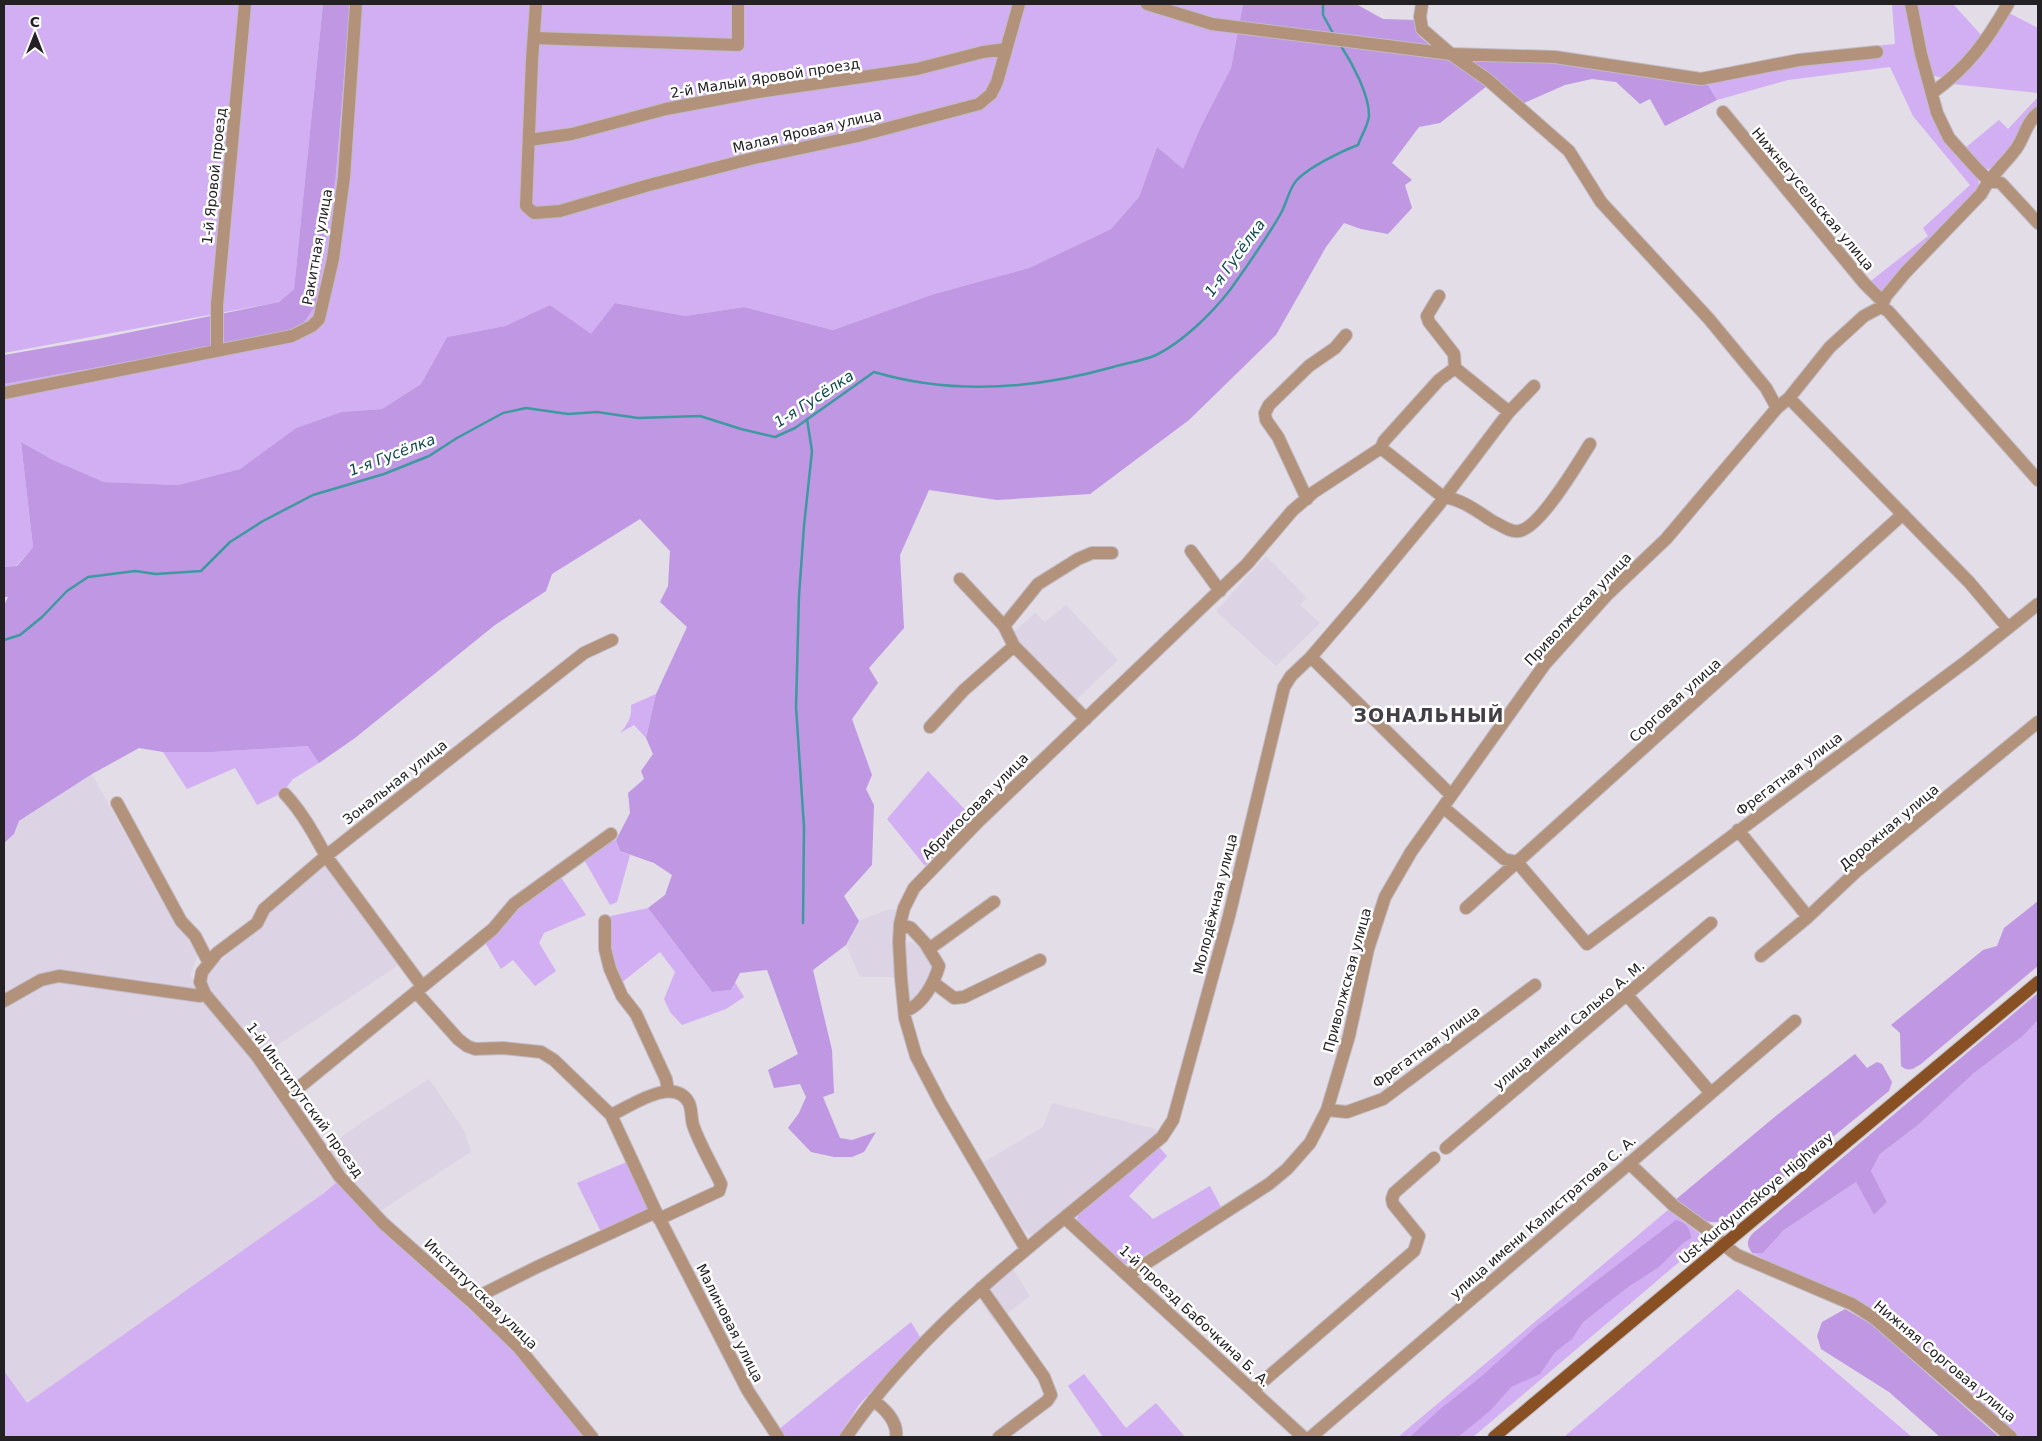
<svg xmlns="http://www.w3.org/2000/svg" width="2042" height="1441" font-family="'DejaVu Sans',sans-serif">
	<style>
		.built { fill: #dcd3e4 }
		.green { fill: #d2aef2 }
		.forest { fill: #bf97e2 }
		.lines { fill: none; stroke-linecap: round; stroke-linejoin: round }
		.stream { stroke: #3e99a1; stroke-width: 2.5 }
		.minor-casing { stroke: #c0bbc4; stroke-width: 14 }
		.major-casing { stroke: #c0bbc4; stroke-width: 14 }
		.minor { stroke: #b3927c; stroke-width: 12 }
		.major { stroke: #885023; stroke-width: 12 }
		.labels { text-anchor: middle; stroke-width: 5; stroke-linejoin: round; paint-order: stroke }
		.street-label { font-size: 14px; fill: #232124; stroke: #fff }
		.water-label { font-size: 15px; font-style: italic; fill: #104a4e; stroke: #fff }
		.district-label { font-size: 19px; font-weight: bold; letter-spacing: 1px; fill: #433f47; stroke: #fff }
	</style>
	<rect width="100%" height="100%" fill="#e2dde7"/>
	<path class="built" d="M1266,556l41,42 -7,7 20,18 -44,43 -60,-55z
		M1066,605l52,55 -43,41 -63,-68 23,-20 10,9z
		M92,774l67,122 39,59 -8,20 18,31 44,51 85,125 -13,11 -320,227v-577l10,-9 5,-12z
		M323,866l7,2 72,95 -141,93 -46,-58 -9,-16 2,-10 51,-46 10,-16z
		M897,909l-3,20 2,48h-36l-14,-32 13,-24 28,-11z
		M907,942l12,1 14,23 -2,12 -17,22 -6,-1 -6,-50z
		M429,1079l36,53 6,20 -94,61 -52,-64 40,-29z
		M1052,1103l103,26 4,3 -119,101 -9,3 -9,-9 -38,-65 59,-35z
		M1013,1269l17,27 -35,27 -16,-25z"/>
	<path class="green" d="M4,4h319l-29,285 -15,13 -275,51z
		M350,4h893l-12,64 -30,58 -18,44 -26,-23 -18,50 -28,32 -82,39 -95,26 -101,36 -89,-23 -59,9 -70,-13 -24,32 -41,-30 -45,21 -58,11 -26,47 -39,25 -41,3 -45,16 -56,41 -62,16 -74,-3 -51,-22 -32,-18 12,105 -17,19 -12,1v-183l285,-51 47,-159z
		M1892,4h16l20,83 51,93 -2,12 -97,102 -13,-10 61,-48 -5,-8 47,-43 -57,-69 -23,-49 -102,13 -71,20 -9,-15 -3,-13 90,-18 100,-10z
		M1915,4h38l30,33 -6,11 -34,30 -9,-2 -2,-4z
		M2007,12l31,16v65l-86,-9z
		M2038,97c0,4 1,9 0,12 -5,11 -39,59 -49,60 -10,0 -19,-14 -25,-20l35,-29 9,9z
		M656,694l-10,44 -12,-13 -14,8c8,-9 12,-16 11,-28z
		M309,746l10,17 -26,16 -11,14 -25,12 -22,-37 -48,21 -24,-37h49z
		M928,771l45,47 -48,48 -38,-47z
		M616,840l4,11 10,4 -13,47 -7,3 -27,-47 23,-15z
		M560,876l26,39 -42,18 -5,10 17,28 -21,15 -22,-26 -12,9 -17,-28 33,-34z
		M648,908l64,84 19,-2 4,-8 9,15 -18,12 -44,16 -12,-13 -6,-13 11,-27 -15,-20 -39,31 -13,-35 3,-32z
		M2038,1020v417h-19l-141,-122 -126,-62h11l21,-23 72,-48 18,33 13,-13 -16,-31 9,-17 38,-29 56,-52 49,-37z
		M1159,1147l8,9 -38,40 24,23 57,-33 11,21 -88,56 -7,1 -9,-2 -39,-40 -1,-4 2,-5z
		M629,1161l19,48 -46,25 -25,-51z
		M337,1182l42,46 141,127 66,82h-582v-66l23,32 297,-210z
		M1668,1210l31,23 1,7 -2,6 -225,191h-75z
		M1738,1289l174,148h-348z
		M911,1322l9,15 -61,68 -21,32h-55l-5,-7z
		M1084,1374l42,54 30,-25 29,34h-82l-35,-51z"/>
	<path class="forest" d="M323,4h27l-14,170 -21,132 -13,19 -13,8 -285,51v-29l93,-16 182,-37 15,-13z
		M1243,4h113l27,15 32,1 4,16 28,23 40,27 -47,37 -21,4 -27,36 20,17 -7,5 7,23 -24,26 -27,-5 -17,-6 -18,24 -50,88 -87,85 -99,74 -93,6 -68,-10 -29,65 4,73 -35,40 9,15 -26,36 20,56 -6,14 8,16 -2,60 -28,31 15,25 -13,24 -33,25 19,80 2,43 -11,4 17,41 12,2 24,-8 -12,20 -12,5h-18l-23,-5 -23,-24 11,-15 7,-16 -6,-13 -26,4 -6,-18 30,-16 -31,-84 -27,3 -9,17 -19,2 -64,-84 17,-13 7,-20 -18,-12 -34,-12 -4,-11 14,-27 -2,-20 16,-14 -3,-8 12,-17 -7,-16 10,-44 31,-67 -27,-25 8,-16 2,-35 -30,-32 -88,55 -6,17 -51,34 -140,113 -36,25 -11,-17 -96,6h-49l-24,-4 -47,26 -73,47 -5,13 -10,9v-238l4,-8h-4v-30l13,-1 16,-19 -12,-105 32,18 51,22 74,3 62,-16 56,-41 45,-16 41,-3 39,-25 26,-47 58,-11 45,-21 41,29 24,-31 70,13 59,-9 89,23 101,-36 95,-26 82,-39 28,-32 18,-50 26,22 18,-43 30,-58z
		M1468,61l85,1 155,23 9,15 -52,26 -15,-27 -10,5 -24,-22 -24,-3 -27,6 -43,19z
		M2038,901v65l-117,98c-7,4 -12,9 -20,2l-1,-33 -9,-8 92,-75 14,-4 7,-18z
		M2038,993v27l-15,16 -49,37 -56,52 -38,29 -9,17 16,31 -13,13 -18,-33 -72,48 -21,23h-11c-5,-8 -6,-11 0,-19z
		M1855,1054l12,14 10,-6 5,2 10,18 -3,9 -143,117c-33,23 -42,16 -72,-7l103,-86z
		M1676,1220c11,3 14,8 15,18l-8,5 -24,24 -31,20 -45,35 -11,17 -17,13 -15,22 -29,13 -20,23 -33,27h-48l29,-27 43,-34 54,-49z
		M1845,1309l26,15 128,113h-59l-51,-45 -68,-43 -4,-13 5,-14z"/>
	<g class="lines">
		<path class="stream" d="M1323,4v11l11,20
			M4,640l16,-5 22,-18 25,-26 21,-14 47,-6 21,3 45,-3 29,-29 33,-21 50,-26 71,-21 45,-18 28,-18 46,-25 23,-5 42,6 29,-2 41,6 62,-2 41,13 34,8 20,-9 79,-56c78,23 161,17 239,-5 13,-4 30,-6 43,-12 27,-13 56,-42 74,-65 17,-24 35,-49 50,-75 6,-10 9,-26 16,-34 11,-13 46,-30 62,-36 3,-9 11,-21 11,-30 0,-21 -17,-52 -28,-69
			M803,923l1,-96 -8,-120 3,-111 5,-70 8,-75 -5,-32"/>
		<g class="minor-casing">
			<path id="minor" d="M536,4l-4,56 -6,146 8,7 26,-2 89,-26 105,-27 104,-22 121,-32 12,-10 6,-12 22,-78
				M1147,4l65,20 239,30 104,3 146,22 98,-19 78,-8
				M1911,4l10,50 16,59 12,25 29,32 10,10 13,3 37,40
				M534,38l204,7v-41
				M1932,93c35,-25 55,-52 76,-89
				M1723,112l141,171 19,19
				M529,140l43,-6 94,-25 86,-16 165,-24 66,-17 23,-3
				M1439,296l-12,20 2,6 25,32 1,14 54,44
				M1881,307l7,4 150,169
				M217,351v-46l28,-301
				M4,393l288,-57 20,-10 7,-7 14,-60 11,-82 12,-173
				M1789,398l180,184 39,46
				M1777,408l12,-10 41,-51 34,-31 17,-9 5,-11 19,-23 76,-79c9,-18 23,-29 35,-45 9,-13 10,-26 22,-36
				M1381,448l62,49
				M1443,497c19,2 35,15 51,25 7,3 17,11 25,9 21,-3 59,-68 71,-87
				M1307,499l-29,-62 -12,-17 -1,-7 4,-8 40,-39 26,-18 11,-13
				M1191,551l29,40
				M960,579l44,47 10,20 72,73
				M1004,626l34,-42 40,-25 14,-6h20
				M1311,657l140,138
				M930,727l34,-37 50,-44
				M285,794c17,18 29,40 41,62l96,130
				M117,803l64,118 14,15 14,27
				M1443,807l61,52 13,3 70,82 381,-284 70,-56
				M1738,830l70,87
				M1466,908l437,-394
				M605,921v28l5,20 12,27 14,18 30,65 2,11
				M900,924l11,4 14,15 14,23c-5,17 -16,39 -34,45
				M929,949l65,-47
				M1761,956l47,-39 50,-47 180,-148
				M934,983l20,15 10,-1 76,-37
				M416,992l42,47 9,7 8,3 28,-1 38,4 13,8 57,55 45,97 92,179 30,46
				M1627,995l83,97
				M4,1001l37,-21 18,-4 141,20 5,-2
				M286,1098l207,-169 21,-25 97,-70
				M1327,1110l20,2 36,-13 152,-114
				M611,1115c20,-9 63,-40 78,-12 3,7 2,15 4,22 7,20 19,40 28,59l-2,7 -60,28
				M1446,1148l265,-225
				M1629,1163l45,43 39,28 11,11 13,10 115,49 22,14 137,119
				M1065,1218l238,219
				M1026,1249l-85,-145 -25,-48 -11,-38 -4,-40 -2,-36 1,-18 4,-16 10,-20 63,-65 270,-259 45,-53 22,-19 67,-44 3,-7 55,-61 16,-12
				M1128,1275l141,-91 18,-15 23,-26 17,-33 22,-74 19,-87 17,-52 26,-45 134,-188 61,-68 60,-57 111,-131 -11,-20 -57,-69 -108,-117 -32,-51 -81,-71 -37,-26 -29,-25 -2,-12 2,-13
				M981,1288l63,89 7,18 -4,6 -48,36
				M474,1304l9,-10 54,-27 119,-55
				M1253,1390l161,-139 5,-15 -26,-32 -1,-5 2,-6 40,-35
				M873,1400c12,9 25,21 23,37
				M592,1437l-74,-90 -44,-43 -91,-81 -43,-46 -83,-121 -52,-62 -5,-12 2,-10 15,-19 40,-30 7,-14 62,-53 258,-203 28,-13
				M846,1437c82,-120 206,-206 316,-300l11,-17 56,-204 55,-229 7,-11 20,-19 55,-64 71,-86 72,-95 25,-26
				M1311,1437l484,-416"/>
		</g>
		<g class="major-casing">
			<path id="major" d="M1494,1437l544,-455"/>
		</g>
		<use href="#minor" class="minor"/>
		<use href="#major" class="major"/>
	</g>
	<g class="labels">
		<g class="street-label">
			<text transform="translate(765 78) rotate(-9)" y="5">2-й Малый Яровой проезд</text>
			<text transform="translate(807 131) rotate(-13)" y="5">Малая Яровая улица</text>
			<text transform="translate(214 176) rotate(-84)" y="5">1-й Яровой проезд</text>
			<text transform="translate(1813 199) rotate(50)" y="5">Нижнегусельская улица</text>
			<text transform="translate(317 247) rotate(-80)" y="5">Ракитная улица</text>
			<text transform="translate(1578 609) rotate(-47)" y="5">Приволжская улица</text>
			<text transform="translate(1675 700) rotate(-42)" y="5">Сорговая улица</text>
			<text transform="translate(1789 774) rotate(-37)" y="5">Фрегатная улица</text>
			<text transform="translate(395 782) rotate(-38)" y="5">Зональная улица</text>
			<text transform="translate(975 806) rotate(-45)" y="5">Абрикосовая улица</text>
			<text transform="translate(1889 827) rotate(-40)" y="5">Дорожная улица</text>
			<text transform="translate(1215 904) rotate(-76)" y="5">Молодёжная улица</text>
			<text transform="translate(1347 980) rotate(-75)" y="5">Приволжская улица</text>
			<text transform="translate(1569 1025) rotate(-40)" y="5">улица имени Салько А. М.</text>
			<text transform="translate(1426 1047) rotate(-36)" y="5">Фрегатная улица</text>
			<text transform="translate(305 1100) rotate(54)" y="5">1-й Институтский проезд</text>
			<text transform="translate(1756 1198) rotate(-40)" y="5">Ust-Kurdyumskoye Highway</text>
			<text transform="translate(1543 1217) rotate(-41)" y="5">улица имени Калистратова С. А.</text>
			<text transform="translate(481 1294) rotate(44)" y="5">Институтская улица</text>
			<text transform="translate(1195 1316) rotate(43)" y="5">1-й проезд Бабочкина Б. А.</text>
			<text transform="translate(730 1323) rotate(63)" y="5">Малиновая улица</text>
			<text transform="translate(1945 1361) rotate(40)" y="5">Нижняя Сорговая улица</text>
		</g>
		<g class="water-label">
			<text transform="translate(1235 258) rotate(-54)" y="5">1-я Гусёлка</text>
			<text transform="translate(814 399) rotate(-33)" y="5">1-я Гусёлка</text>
			<text transform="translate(392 455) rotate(-21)" y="5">1-я Гусёлка</text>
		</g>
		<g class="district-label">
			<text x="1429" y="722">ЗОНАЛЬНЫЙ</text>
		</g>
	</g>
	<rect width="2042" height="1441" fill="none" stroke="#232124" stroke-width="10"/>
	<g transform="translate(35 35)" stroke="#ffffff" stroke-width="4" paint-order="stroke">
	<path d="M0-4L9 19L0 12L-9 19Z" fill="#232124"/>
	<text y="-8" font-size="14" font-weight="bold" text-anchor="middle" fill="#232124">С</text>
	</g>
</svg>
